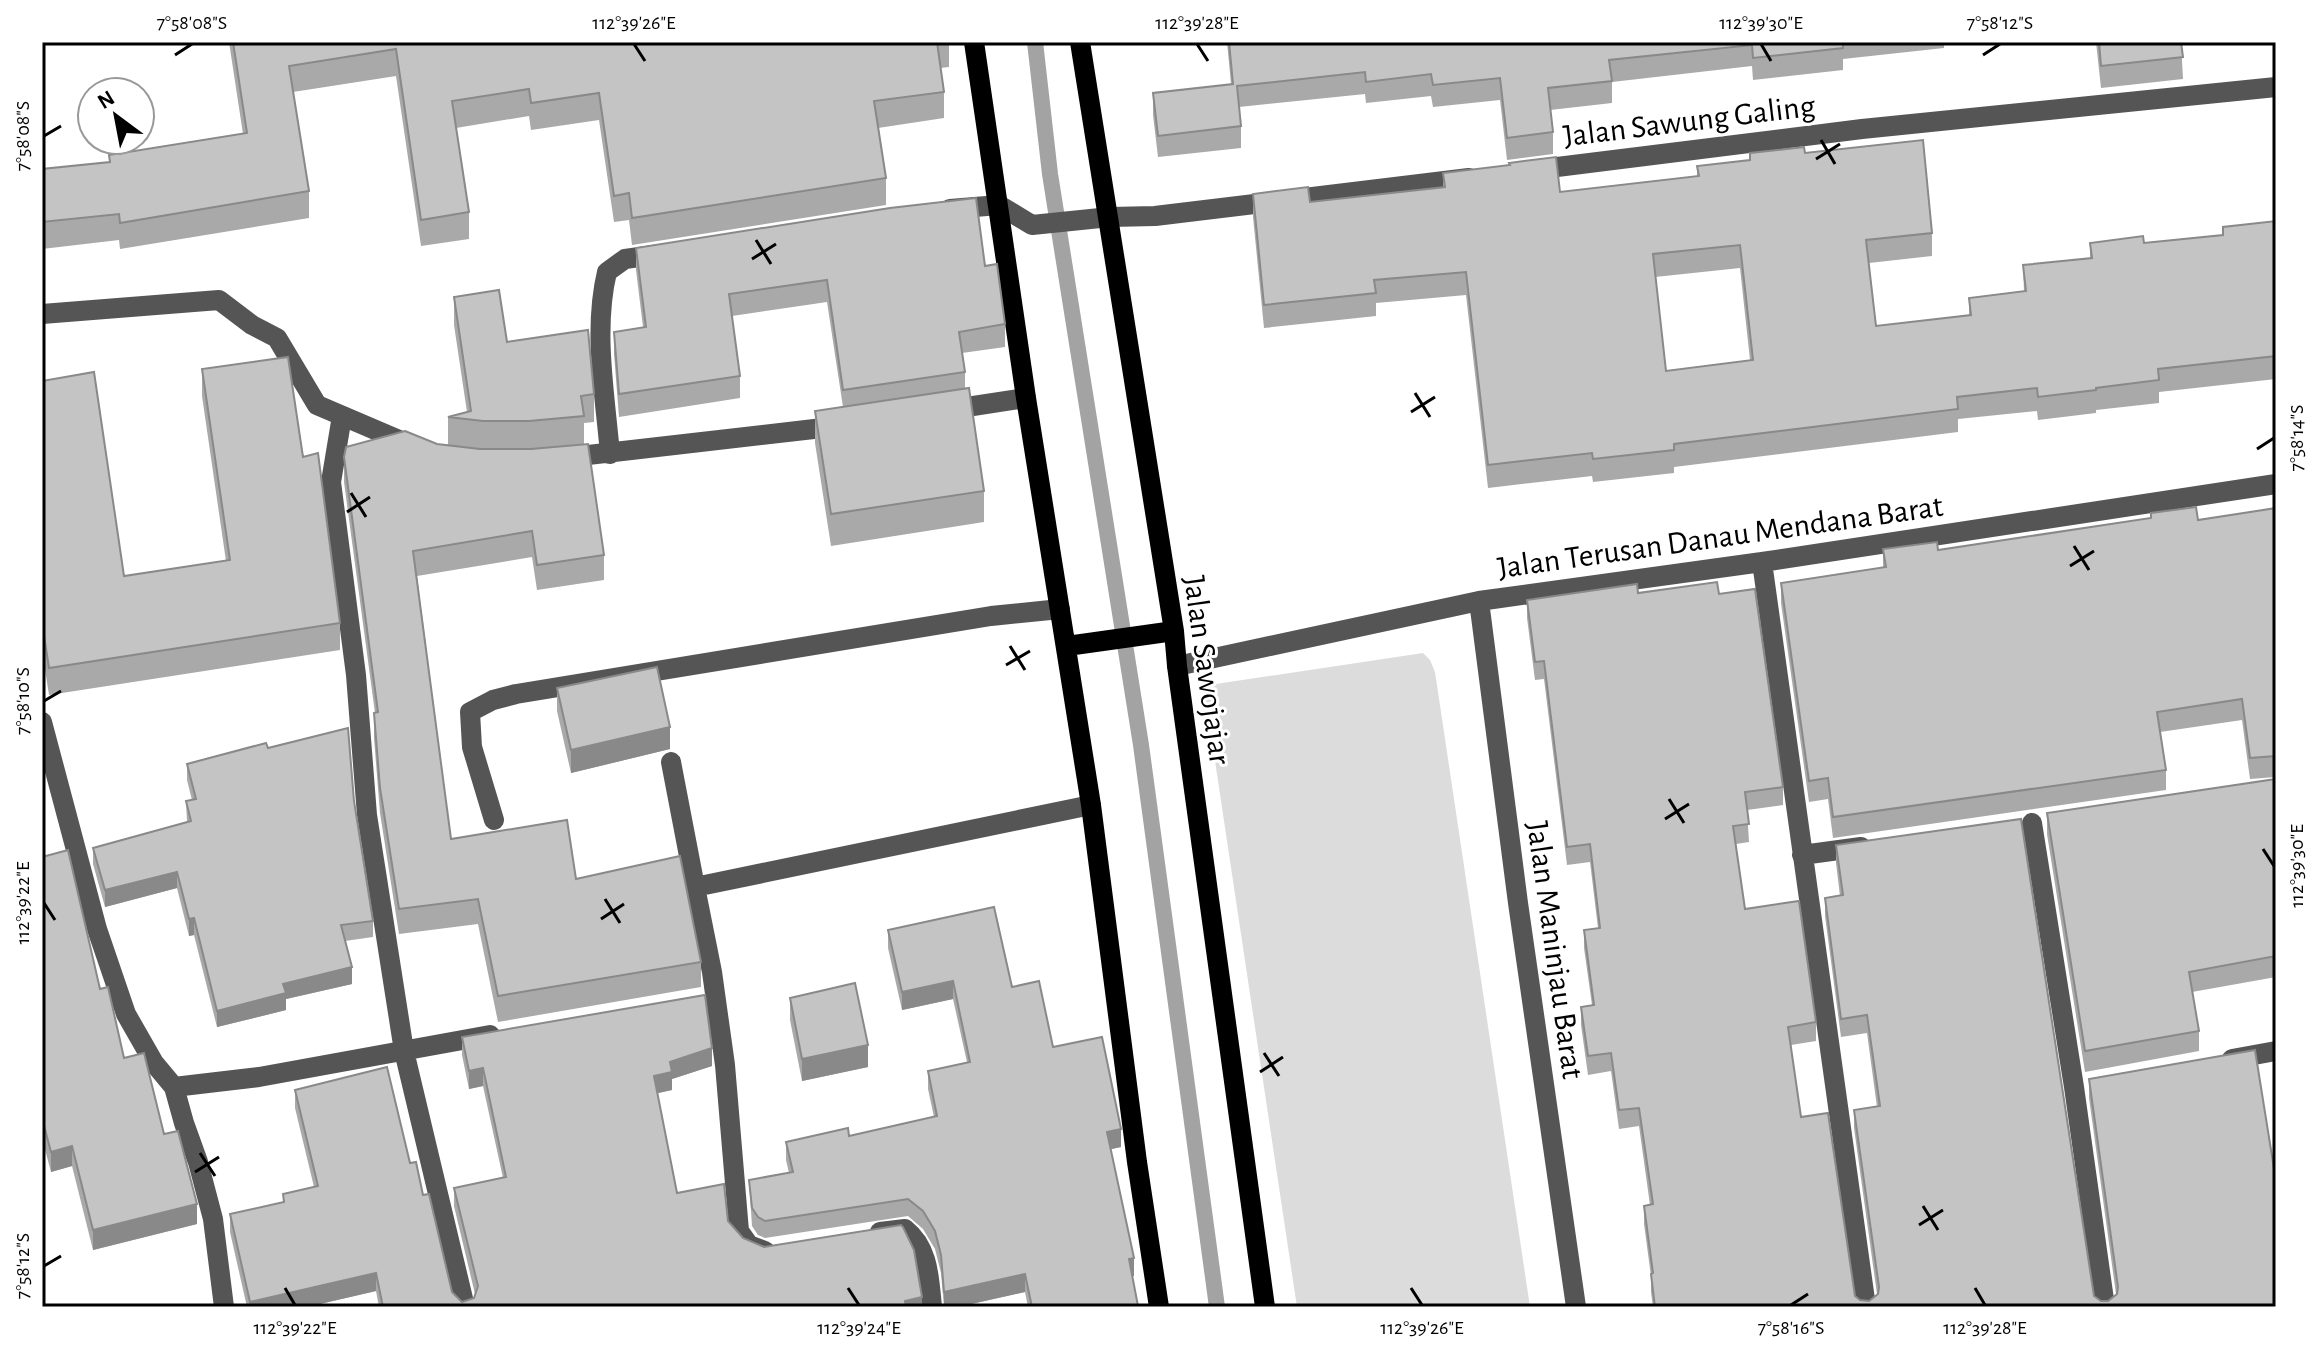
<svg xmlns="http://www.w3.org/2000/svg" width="2318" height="1349" font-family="'Alegreya Sans',sans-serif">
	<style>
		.green { fill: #dcdcdc }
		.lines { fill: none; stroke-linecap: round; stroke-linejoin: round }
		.stream { stroke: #a3a3a3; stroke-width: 16 }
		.minor { stroke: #555; stroke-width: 20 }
		.major { stroke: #000; stroke-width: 20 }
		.wall { fill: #a9a9a9; fill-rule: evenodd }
		.shaded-wall { fill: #898989 }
		.building { fill: #c4c4c4; stroke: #898989; stroke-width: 2; fill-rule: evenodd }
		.ticks { fill: none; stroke: #000; stroke-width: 3 }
		.labels { text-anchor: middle; stroke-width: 6; stroke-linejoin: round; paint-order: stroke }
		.street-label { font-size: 32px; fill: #000; stroke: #fff }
		.neatline { fill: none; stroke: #000; stroke-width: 3 }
		.ticks-label { font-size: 20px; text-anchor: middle; fill: #000 }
	</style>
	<rect width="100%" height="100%" fill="#fff"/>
	<path class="green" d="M1423,653l7,7 5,12 95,635h-233l-91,-606 3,-12 7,-5z"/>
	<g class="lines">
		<path class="stream" d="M1035,42l15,132 91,571 76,562"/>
		<path class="minor" d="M1533,170l329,-41 414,-42
			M950,209l49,-4 33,20 78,-8 45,-1 314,-38
			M42,314l177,-14 33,25 25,13 40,67 96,41
			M947,410l79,-12
			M342,416l-11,66 25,193 11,140 37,236 61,256
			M610,454c-5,-59 -17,-124 -3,-182l18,-13 36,-5
			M562,458l278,-32
			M1762,562l104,745
			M1479,601l39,302 58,404
			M1177,666l302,-65 283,-39 514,-78
			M42,722l55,207 29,85 28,49 20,24 10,36 14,39 15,57 11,88
			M671,762l24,125 396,-82
			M494,820l-22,-73 -2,-35 23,-12 23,-6 475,-78 69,-7
			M2032,823l42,264 31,220
			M1802,855l59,-8
			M695,887l17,85 13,93 14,166 10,14 16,6
			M2232,1059l44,-8
			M174,1087l85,-10 231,-42
			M880,1232l25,-3c24,19 24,49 27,78"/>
		<path class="major" d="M974,42l52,356 65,407 46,357 22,145
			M1080,42l94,589 3,35 88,641
			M1067,646l107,-15"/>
	</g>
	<path class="wall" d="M229,42h720v25l-9,1 4,24v26l-66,10 8,50v27l-254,40 -3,-25 -15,2 -15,-102 -68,10 -2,-14 -73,12 13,84v27l-48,7 -25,-170 -103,16 16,99v27l-189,31 -1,-9 -77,9v-80l67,-7v-7l134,-21z
		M1227,42h717v6l-101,11v11l-90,10 -1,-14 -140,16v21l-62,7 3,22v22l-46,6 -7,-60 -67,7 -2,-11 -65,7 -1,-9 -126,13 2,19v22l-83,9 -5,-42v-22l78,-9z
		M2096,42h85l2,37 -82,9z
		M1750,153h55l127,80v23l-63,7 7,63 93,-10v-18l55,-7 -1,-26 67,-7v-15h54l79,-8v-8l53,-6v158l-117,13v11l-63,7v3l-58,7 -1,-9 -79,8v13l-284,35v6l-81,9 -1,-6 -104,12 -22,-193 -90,8v13l-112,12 -11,-111v-23l57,8 133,-15v-14l117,19 137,-16v-10l53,-6zM1740,268l10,92 -84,11 -11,-94z
		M636,248l349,18 20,58v23l-43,6 3,19v17l19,102v31l-153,24 -16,-103v-32l28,-4 -16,-105 -95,14 8,60v22l-121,19 -5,-63v-22l29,-5 -7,-57z
		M454,297l53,45 87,52v28l-10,1v21l-55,5h-46l-35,-4v-28l19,-5 -13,-87z
		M202,369l101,88 37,166v27l-291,45 -7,-45v-269l82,195 102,-15 -24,-165z
		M437,444l43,5h51l73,106v25l-67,10 -5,-33 -115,19 34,263 125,40 125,83v25l-203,35 -20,-98 -79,10 -19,-121 -6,-75v-25h1l-31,-231v-25z
		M2276,508v269l-26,2 -8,-59 -82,12 6,38v20l-333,48 -5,-39 -19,3 -28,-199v-20l102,-15v-19l55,1 260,-30z
		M1638,593l81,1 64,193v18l-36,5 2,32 -13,2 9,65 71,113v19l-25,4 10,72 54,179 5,4 9,1 8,-7 -23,-166v-18l23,-3 -10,-74 -26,4 -16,-121v-18l15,-2 -4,-33v-18l258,451 7,5h7l8,-7 -27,-196v-19l187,228h-623l-2,-15v-16l-7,-52v-18l6,-1 -11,-79 -20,3 -8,-58 -23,4 -7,-50v-18l11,-2 -8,-57v-18l14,-2 -8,-66 -23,3 -23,-186 -9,1 -8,-62v-18z
		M557,688l113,61 -99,24 -14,-62z
		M268,748l86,53 19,120v16l-28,4 7,43 -66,15v11l-69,17 -23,-92 -5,1 -12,-48 -72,19 -12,-43v-16l94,-26 -1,-21 6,-1 -5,-20v-16z
		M2276,779v198l-84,15 7,39v20l-114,21 -38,-238v-21z
		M42,857l58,132 24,69 40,76 33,90 -104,26 -21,-84 -21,6 -9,-34z
		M888,930l124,57 109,160 -10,2 27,158h-110l-3,-15 -67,15h-14l-3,-34 -6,-24 -12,-20 -15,-13 -143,22 -7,-3 -6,-9 -3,-46 40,-7 -3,-13v-18l63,-6 85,-19 -6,-28v-18l39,-9 -14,-63 -51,11 -14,-62z
		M790,998l78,69 -66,14 -12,-61z
		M462,1037l250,29 -40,13v11l-15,3 20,100 51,28 15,17 179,69h-543l-3,-16 -69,16h-60l-17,-75v-18l53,-11v-9l31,-7 -19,-79v-18l115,73 13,32 29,97 10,10 12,-4 1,-4 -21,-88v-18l49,-10 -20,-92 -14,3 -7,-34z"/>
	<path class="shaded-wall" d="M670,727v22l-99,24v-23z
		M177,872v16l-72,19v-17z
		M194,918v17l-5,1v-17z
		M352,967v17l-66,15v11l-69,17v-16l66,-27z
		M953,981v18l-51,11v-18z
		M868,1045v22l-66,14v-22z
		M712,1048v18l-40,13v11l-18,4v-18l16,-14z
		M483,1068v18l-14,3v-18z
		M1121,1129v18l-14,3v-18z
		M72,1146v20l-21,6v-20z
		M197,1204v20l-104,26v-20z
		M1134,1258v18l-5,1v-18z
		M376,1273v18l-69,16h-57v-5z
		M1025,1274v18l-67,15h-14v-15z
		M922,1297v10h-17v-6z"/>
	<path class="building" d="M233,42h705h-1l7,50 -70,9 12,77 -254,40 -3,-25 -15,3 -15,-103 -68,10 -2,-14 -77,12 17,111 -48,8 -25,-171 -107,17 20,125 -189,32 -1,-9 -77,8v-53l68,-7 -1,-7 138,-22z
		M1229,42h614v6l-90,10 -1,-13 -143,15 3,21 -64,7 5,44 -46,6 -7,-60 -67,7 -2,-11 -65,8 -1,-10 -128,14 4,40 -83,10 -5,-43 80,-9z
		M2099,42h82l2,15 -82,9z
		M1923,140l9,93 -66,7 10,86 95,-11 -2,-17 57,-7 -3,-26 69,-7 -2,-15 53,-7 1,7 79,-8v-8l53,-6v135l-118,13 1,11 -63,8v2l-58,7 -1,-9 -80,9 1,12 -284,35v6l-81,9 -1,-6 -104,12 -22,-193 -92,8 2,13 -112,12 -11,-111 55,-7 2,15 135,-15 -2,-14 67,-8 -1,-2 47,-6 4,35 139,-16 -2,-10 53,-6v-7l54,-6 1,6zM1740,245l13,115 -87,11 -13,-117z
		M976,198l9,68 12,-2 8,60 -46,8 6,40 -122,18 -16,-110 -98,14 11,82 -121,18 -5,-62 32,-5 -10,-79 254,-40z
		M499,290l8,52 81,-12 6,64 -13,2 3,20 -55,5h-46l-35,-4 23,-6 -17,-114z
		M288,357l15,100 15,-4 22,170 -291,45 -7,-45v-242l52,-9 30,204 106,-16 -28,-191z
		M969,388l15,103 -153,23 -16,-103z
		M405,431l32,13 43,5h51l57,-5 16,111 -67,10 -5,-34 -119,20 38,288 116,-19 9,59 104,-23 21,106 -203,34 -20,-97 -79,10 -19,-121 -6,-75 4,-1 -34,-255 2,-10z
		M2196,507l2,13 78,-12v248l-26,2 -8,-59 -85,13 9,58 -333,47 -5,-39 -19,3 -28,-198 105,-16 -3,-18 54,-7 1,8 213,-32v-5z
		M1717,582l2,12 36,-5 28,198 -38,5 4,32 -16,2 12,83 54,-8 17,121 -28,5 13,90 27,-4 27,183 5,4 9,1 9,-7 1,-7 -25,-177 26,-4 -13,-91 -26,4 -16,-121 18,-3 -7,-50 185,-26 73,477 7,5h7l9,-7 1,-7 -29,-208 166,-29 21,131v126h-621l-4,-33 2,-1 -9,-67 9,-2 -14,-96 -20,2 -8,-57 -23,3 -7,-49 13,-2 -10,-75 16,-2 -10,-84 -23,3 -23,-186 -9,1 -8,-62 110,-16 1,9z
		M657,667l13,60 -99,23 -14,-62z
		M348,728l6,73 19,120 -32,4 11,42 -69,17 3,9 -69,18 -23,-93 -5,1 -12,-47 -72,18 -12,-42 98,-27 -5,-20 10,-2 -9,-35 79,-21 2,5z
		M2276,779v177l-87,16 10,59 -114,20 -38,-238z
		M68,850l32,139 8,-2 16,71 20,-5 20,81 14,-3 19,73 -104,26 -21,-84 -21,6 -9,-34v-261z
		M994,907l18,80 27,-6 14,66 49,-10 19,92 -14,3 27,126 -5,1 9,47 -106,1 -7,-33 -81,18 -3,-37 -6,-24 -12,-20 -15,-12 -143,22 -7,-4 -6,-9 -3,-28 44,-8 -7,-30 62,-14 1,8 88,-20 -9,-45 42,-9 -17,-81 -51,11 -14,-62z
		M855,983l13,62 -66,14 -12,-61z
		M705,995l7,53 -42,14 2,10 -18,4 23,117 47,-9 4,37 15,17 21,9 137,-22 2,2 11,23 8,47 -17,4 1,6h-523l-7,-34 -126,29 -20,-88 54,-12 -1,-8 35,-8 -23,-96 92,-23 23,96 6,-1 7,33 6,-1 23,98 10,10 12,-4 4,-12 -24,-98 52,-11 -23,-109 -14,3 -7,-34z"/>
	<path class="ticks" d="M634,44l11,17M1197,44l11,17M1761,44l10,17M175,55l17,-11M1983,55l17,-11M44,136l17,-10M1821,140l14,24M1816,159l24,-15M756,240l15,24M752,259l24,-15M1415,393l15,24M1411,412l24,-15M2257,449l17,-11M351,493l15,24M347,512l23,-15M2074,546l15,24M2070,566l24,-15M1010,646l15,24M1006,665l24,-14M44,701l17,-10M1669,799l15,24M1665,819l24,-15M2263,849l11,17M605,899l15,24M44,903l11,17M601,919l23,-15M1264,1053l15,23M1260,1072l23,-15M200,1153l15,23M195,1172l24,-15M1923,1206l15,24M1919,1225l24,-15M44,1266l17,-10M285,1288l10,17M848,1288l11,17M1411,1288l11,17M1975,1288l10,17M1791,1305l17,-11"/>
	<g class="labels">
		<g class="street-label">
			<text transform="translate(1689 120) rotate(-7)" y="11">Jalan Sawung Galing</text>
			<text transform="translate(1720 536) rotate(-8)" y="11">Jalan Terusan Danau Mendana Barat</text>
			<text transform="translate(1208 670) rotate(82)" y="11">Jalan Sawojajar</text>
			<text transform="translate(1556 950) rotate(82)" y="11">Jalan Maninjau Barat</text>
		</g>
	</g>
	<rect width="2318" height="1349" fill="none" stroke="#ffffff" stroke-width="88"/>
	<g transform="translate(116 116) rotate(328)"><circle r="38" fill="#ffffff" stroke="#999999" stroke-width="2"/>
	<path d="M0-6L14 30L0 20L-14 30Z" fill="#000000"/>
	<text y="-12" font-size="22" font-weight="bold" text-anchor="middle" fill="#000000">N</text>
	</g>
	<rect x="44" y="44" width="2230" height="1261" class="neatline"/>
	<g class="ticks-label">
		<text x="192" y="29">7°58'08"S</text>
		<text x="634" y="29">112°39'26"E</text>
		<text x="1197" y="29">112°39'28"E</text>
		<text x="1761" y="29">112°39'30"E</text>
		<text x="2000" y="29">7°58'12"S</text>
		<text transform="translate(22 136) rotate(-90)" y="7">7°58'08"S</text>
		<text transform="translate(2296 438) rotate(-90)" y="7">7°58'14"S</text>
		<text transform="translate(22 701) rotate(-90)" y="7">7°58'10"S</text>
		<text transform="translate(2296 866) rotate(-90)" y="7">112°39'30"E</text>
		<text transform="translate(22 903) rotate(-90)" y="7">112°39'22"E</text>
		<text transform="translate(22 1266) rotate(-90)" y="7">7°58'12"S</text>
		<text x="295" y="1334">112°39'22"E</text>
		<text x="859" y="1334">112°39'24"E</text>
		<text x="1422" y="1334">112°39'26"E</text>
		<text x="1791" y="1334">7°58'16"S</text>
		<text x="1985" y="1334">112°39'28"E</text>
	</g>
</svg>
